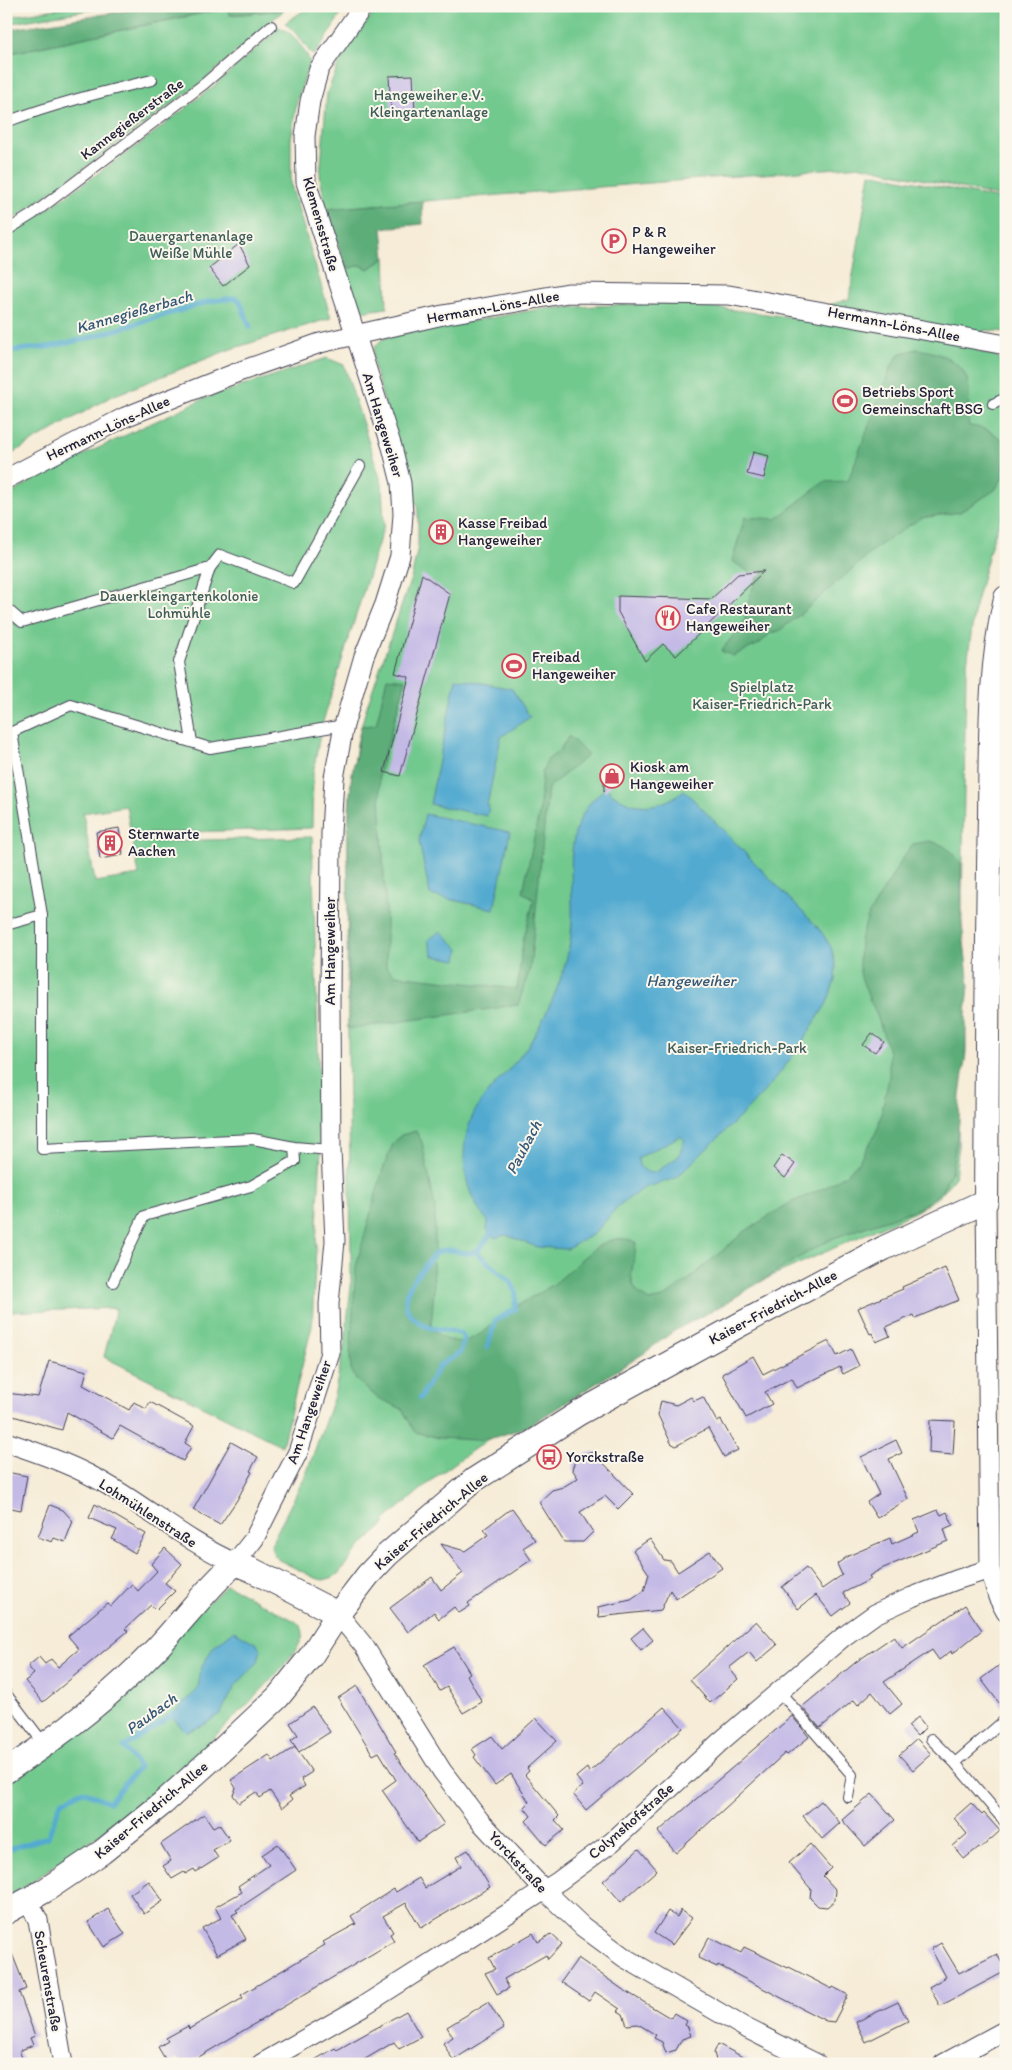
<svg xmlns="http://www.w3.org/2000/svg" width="1012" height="2070" font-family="Itim,sans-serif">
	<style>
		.green { fill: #72c98e; stroke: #4a7664 }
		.forest { fill: #5dad79; stroke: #40685a }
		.water { fill: #53aad0; stroke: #3a6686; fill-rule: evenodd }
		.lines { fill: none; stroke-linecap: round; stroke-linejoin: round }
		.stream { stroke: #53aad0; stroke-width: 5 }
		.building { fill: #c4bae6 }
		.service-casing { stroke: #424052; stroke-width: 12 }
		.minor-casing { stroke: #424052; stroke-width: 21 }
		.tertiary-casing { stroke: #424052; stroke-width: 26 }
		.service { stroke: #fff; stroke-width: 10 }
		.minor { stroke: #fff; stroke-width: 19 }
		.tertiary { stroke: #fff; stroke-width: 24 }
		.labels { text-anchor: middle; stroke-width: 4; stroke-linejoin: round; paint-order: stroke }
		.park-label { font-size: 15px; fill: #3e5c58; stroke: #fbf7ec }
		.street-label { font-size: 15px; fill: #22223b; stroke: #fbf7ec }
		.poi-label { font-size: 15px; fill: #22223b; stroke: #fbf7ec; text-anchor: start }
		.water-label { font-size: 16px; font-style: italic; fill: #365877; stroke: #fbf7ec }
	</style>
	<rect width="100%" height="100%" fill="#fbf7ec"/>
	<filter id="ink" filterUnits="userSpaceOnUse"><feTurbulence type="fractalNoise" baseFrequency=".02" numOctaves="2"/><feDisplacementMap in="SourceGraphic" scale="10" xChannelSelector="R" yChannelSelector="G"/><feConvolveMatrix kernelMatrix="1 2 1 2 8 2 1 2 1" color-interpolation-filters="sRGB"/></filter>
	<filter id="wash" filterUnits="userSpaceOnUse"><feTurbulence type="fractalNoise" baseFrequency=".0096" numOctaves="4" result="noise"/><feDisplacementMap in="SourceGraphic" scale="20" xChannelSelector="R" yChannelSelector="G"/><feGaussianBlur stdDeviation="1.12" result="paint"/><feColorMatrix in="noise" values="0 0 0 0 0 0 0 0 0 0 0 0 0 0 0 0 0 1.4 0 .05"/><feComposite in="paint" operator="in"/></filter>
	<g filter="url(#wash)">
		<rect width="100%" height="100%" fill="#f6ecd7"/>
		<path class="green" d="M75,6h38l-107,18v-7z
			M318,6h21l4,5 -27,42 -4,2 -13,-18 -14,-14 21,-14z
			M378,6h628v192l-144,-32 -536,43 -6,-33 7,-84 14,-33z
			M227,8l3,7 54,-5 -83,73 -195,142v-171z
			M276,27c14,0 29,23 34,35l-13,39 -6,38v46l40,133 -100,31 -121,48 -104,60v-219l135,-95 74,-58 61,-54z
			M870,173l136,27v132l-22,-2 -7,21 20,5 9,18v130l-14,38 -17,64 -9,65 -8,480 -3,26 -16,19 -22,15 -143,64 -58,30 -225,132 -54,39 -53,45 2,2 -27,25 -21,26 -7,4 -8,2 -8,-2 -36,-18 -5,-4 -3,-12 36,-72 27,-76 11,-54 6,-55v-29l-4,-289 1,-137 2,-37 7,-52 9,-34 46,-134 6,-29v-32l-1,-10 -5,-6 -38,-131c-2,-18 -1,-23 15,-31l151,-27 130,-7 120,15 59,-18z
			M385,258l2,50 -27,4 -15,-46 6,2 9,-3 9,4z
			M327,358l17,7 38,119 2,41 -63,203 -8,46 -1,54 -181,6 -5,-28 -43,7 12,69 44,-7 -6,-33 179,-5 9,312 -9,177 -30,120 -178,-89 12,-49 -110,4v-815l39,-24 158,-74z
			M227,1585l68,36c4,3 8,7 8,13 0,25 -129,141 -154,162 -31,26 -65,49 -98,72 -15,10 -29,22 -45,29v-114l21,-14z"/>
		<path class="forest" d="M155,6h138l-9,4 -54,5 -3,-7 -221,46v-24z
			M422,201l1,23 -41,4 3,30 -16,11 -9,-4 -9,3 -6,-2 -19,-57z
			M916,349c24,3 53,13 53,42 0,12 -2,23 0,35 14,1 24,6 35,15l2,12 -4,26 -7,11 -35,22 -39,6 -11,7 -34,23 -74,65 -23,18 -8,2 -12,11 -26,12 -12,-5 23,-29 6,-26 7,-19 -25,-16 13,-44 31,2 48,-37 24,-1 43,-114 8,-13z
			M387,678l19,2 -27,94 7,138v55l10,8 121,14 6,-48 11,-41 -11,-8 17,-84 2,-35 5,-13 11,-8 11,-16 19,19 -40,33 -18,181 -12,36 -170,24v-197l3,-52 10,-54 15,-1z
			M930,841l12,4 11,8 8,10v52l8,71 -3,27v40l-6,42 -1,27 -7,48 -10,21 -22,17 -86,30 -24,13 -84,52 -52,28 -31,23 -116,73 -38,12 -13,1 -37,-2 -24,-6 -13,-23 -24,-11 -22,-18 -5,-11 -1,-12 6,-91 27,-97 10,-25 8,-9 15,-4 6,11 13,65v41l-2,16 1,25 -3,39c30,31 54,2 80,-18 14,-10 29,-17 43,-26 22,-16 51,-59 82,-41 -1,28 -15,39 13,58l14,-3 24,-17 57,-49 44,-28 38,-17 22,-14 11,-12 13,-21 6,-12 11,-50v-26l-13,-40 -6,-11 -9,-24 -2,-12 1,-26 9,-25 37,-61 7,-9z"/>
		<path class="water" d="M456,678l56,11 18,28 -29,20 -14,68 2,1 -2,10 -57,-12z
			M606,788c23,23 54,23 78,2l136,140 11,17 5,20 -1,13 -8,23 -29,46 -26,34 -30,32 -66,63 -32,10 -26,18 -23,27 -28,16 -30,-2 -31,-12 -11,3 -8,-8 1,-9c-31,-34 -32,-89 -3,-125 14,-17 30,-31 42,-49 19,-29 38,-71 43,-105 9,-56 -17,-114 36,-154zM680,1136l5,4 -7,17 -22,15 -7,1 -10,-7 -1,-8z
			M425,814l85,18 -16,77 -64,-14 -11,-54z
			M441,931l18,18 -2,11 -24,-4 -5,-16z
			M234,1631l23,13 4,5 -3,13 -22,23 -15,28 -17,12 -18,7 -15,-16 27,-27 3,-21 13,-22z"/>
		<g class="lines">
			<path class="stream" d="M6,351l42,-4 37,-8 126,-38 24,-3 5,3 10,26
				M476,1252l35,30 5,11 -1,16 -19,11 -9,28
				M420,1398l20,-33 20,-12 4,-14 -2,-5c-11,-4 -23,-4 -34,-7 -6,-2 -14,-8 -18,-13 -15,-20 12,-43 23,-59 25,-18 35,21 60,-26
				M6,1851l3,-2 39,-12 13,-35 22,-11 26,11 30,-35 -15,-20 51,-34"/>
		</g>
		<g id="blocks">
			<path class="building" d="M413,75l2,37 -24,2 -2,-38z
				M239,244l11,21 -27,21 -14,-18z
				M753,452l16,4 -5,22 -17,-4z
				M764,571l-88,85 -13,-12 -18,17 -27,-49v-16l93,3 27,-25z
				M422,574l28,20 -50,182 -16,-4 25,-95 -14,-4z
				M612,763l11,11 -19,18v-20z
				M119,828l4,27 -23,4 -4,-27z
				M872,1033l12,9 -9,11 -12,-8z
				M782,1155l13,9 -10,14 -12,-10z
				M945,1268l14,32 -44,18 -1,-3 -28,12 4,9 -14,6 -4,-9 -2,1 -12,-26 45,-19 -1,-2z
				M829,1341l8,15 14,-7 8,17 -16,8 -3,-7 -43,21 -5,-10 -27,14 7,12 -26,14 -24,-44 31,-18 10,18z
				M49,1361l38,10 -4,14 46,25 5,-8 12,7 4,-7 44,24 -9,17 6,4 -8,14 -63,-35 -7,12 -46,-26 -5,18 -56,-16v-21l32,4z
				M691,1397l3,4 9,-4 14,25 4,-2 17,30 -14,7 -16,-29 -32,18 -5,-3 -13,-28 3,-14 15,4z
				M930,1420l25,1 -2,34 -24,-2z
				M896,1440l6,13 -13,6 19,40 -31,19 -10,-16 12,-8 -18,-37z
				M231,1442l27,15 -8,14 2,1 -15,28 -17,25 -27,-15z
				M593,1452l40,42 -15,15 -13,-13 -25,16 13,20 -10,10h-19l-25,-40 13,-12 11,-3 15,-9 -6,-9 3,-8 6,-6z
				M6,1472l21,4 -6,34 -15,-3z
				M95,1504l51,30 -11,19 -23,-14 5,-9 -28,-12z
				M50,1505l13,5 10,11 -8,21 -11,-4 -2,4 -14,-5z
				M512,1508l23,32 -12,8 8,12 -63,43 2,3 -11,7 -5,-6 -15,12 -5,-7 -26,20 -18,-24 42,-31 9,13 22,-17 -22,-29 24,7 23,-16 -4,-6z
				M938,1510l3,5 6,-3 6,13 -9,4 4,12 -67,28 -12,7 2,3 -28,14 7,10 -17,13 -17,-21 -18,14 -16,-22 24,-19 16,21 20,-14 -5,-11 11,-8 42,-18 2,6 27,-12 -5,-12z
				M650,1539l14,21 7,1 7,11 32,-21 12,17 -46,31 -6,-9 -9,20 -62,7 -1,-10 33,-7 13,-9 5,-17 -16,-24z
				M165,1548l17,16 -17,19 10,8 -19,19 -5,-5 -26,24 3,2 -85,71 -18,-21 9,-7 -6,-8 11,-9 6,7 6,-5 7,8 21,-18 -11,-13 39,-33 4,3 21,-22 6,7 19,-20 -6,-7z
				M965,1605l17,25 -30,24 -1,-3 -12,9 -7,-10 -48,32 18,22 -12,10 -18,-22 -14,13 -4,-5 -34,28 -18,-21 54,-45 38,-26 8,12z
				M756,1621l21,24 -20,17 -8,-10 -20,16 9,11 -28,24 -20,-23z
				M643,1628l10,12 -12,10 -10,-12z
				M454,1647l16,26 -3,2 15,27 -19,11 -16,-26 -7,4 -16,-26z
				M1001,1664l5,7v41l-25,-33z
				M357,1686l39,66 -2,1 50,71 -26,18 -36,-52 14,-10 -17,-28 -6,3 -35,-57z
				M313,1707l17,25 -31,20 -8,-12 7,-5 -8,-12z
				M664,1707l19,21 -97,82 -13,-16 10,-8 -7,-9 11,-9 2,4z
				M792,1716l17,21 -22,18 -2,-2 -109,100 -18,-21z
				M918,1717l8,10 -9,9 -9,-10z
				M536,1718l21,23 -30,27 2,3 -4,4 34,41 -4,4 9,10 -18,15 -20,-24 5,-5 -7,-9 5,-5 -18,-28 -16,11 -21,-28 2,-2 -4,-6 20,-13 10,13z
				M917,1739l14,15 -18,16 -14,-15z
				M295,1747l17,25 -11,7 4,7 -16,10 3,4 -10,8 -12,-17 -10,7 -4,-6 -17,11 -6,-8 3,-7 -5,-8 38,-25 4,6z
				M872,1794l23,26 -30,26 -23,-26z
				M821,1801l19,22 -18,16 -19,-23z
				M971,1803l11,12 2,-2 16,18 -20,18 -1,-2 -15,12 -11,-13 14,-12 -13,-16z
				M204,1814l9,13 6,-3 11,16 -17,10 5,8 -22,14 -2,-3 -9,5 -1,-2 -12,7 -9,-13 8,-5 -10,-17z
				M278,1844l18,26 -60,40 2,2 -6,3 14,24 -29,16 -15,-27 19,-10 -6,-11 27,-15 -4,-6 31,-21 -7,-10z
				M810,1844l21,24 -8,8 13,14 -1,10 -8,7 -9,-1 -8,-8 1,-9 -22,-26z
				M639,1849l18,21 -36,32 -18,-21z
				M468,1850l22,37 -69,41 -15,-25 -23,13 10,16 -3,2 4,7 -207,123h-6l-4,-6 -9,6 -10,-17 10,-6 -2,-3 22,-12 1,3 54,-31 -2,-3 84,-50 -2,-3 33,-18 -5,-8 43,-27 2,3 23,-14 6,10 36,-22 -5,-9z
				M149,1881l14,20 -19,13 -14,-20z
				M108,1909l17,25 -21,13 -16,-25z
				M681,1910l11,8 -20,27 -18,-12 14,-22 9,6z
				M533,1933l5,9 13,-8 11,10 -14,15 -2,-4 -42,24 5,9 -12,6 -12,-21 10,-4 -6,-11z
				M709,1937l32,16 3,-6 44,21 1,-1 43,22 1,-2 15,8 -14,27 -8,-1 -108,-56 -1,2 -19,-9z
				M7,1941l19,48 -7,3 16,44 -5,2 3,7 -14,6 6,13h-19z
				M941,1943l18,30 38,-19 9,17 -66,35 -11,-19 17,-10 -15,-28z
				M578,1958l44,31 45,27 4,2 3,-5 13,8 -2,4 3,2 3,9 -9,3 -6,11 -10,3 -4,-11 -8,-4 2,-3 -18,-11 -11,1 -4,-11 -5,-3 2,-2 -25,-17 -6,9 -28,-19z
				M488,2002l16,26 -51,32 -10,-17 10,-6 -6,-10z
				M898,2002l10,19 -42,21 -10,-20z
				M406,2011l15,26 -22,12 -5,-7 -37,22h-49l27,-16 2,2z
				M718,2044l38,20h-39l-3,-11z"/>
		</g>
	</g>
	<g filter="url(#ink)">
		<use href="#blocks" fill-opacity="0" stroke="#424052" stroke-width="1"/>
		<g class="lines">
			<g class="service-casing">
				<path id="service" d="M6,122c48,-18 96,-30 146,-42
					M6,231l27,-17 171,-130 67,-58
					M993,404l13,-6
					M6,608l16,14 188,-54
					M192,742l-13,-80 31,-94 10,-13 74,28 66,-117
					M6,925l36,-10
					M294,1147l37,3
					M113,1282l31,-66 107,-30 44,-25 -1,-14 -41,-8 -211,10v-234l-30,-183 59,-27 139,43 134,-23
					M779,1691l73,84 -4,22
					M6,1694l39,51
					M931,1739l24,24 51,60
					M955,1763l51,-44"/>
			</g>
			<g class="minor-casing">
				<path id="minor" d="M6,479l119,-62 116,-46 79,-28 123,-28 125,-22 161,2 277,50
					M986,1201l4,368 8,28 8,15
					M6,1442c36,12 73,25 105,45 42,25 78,56 124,76l19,-24 44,-87 32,-99 -1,-49 6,-63 -4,-91 -1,-145 1,-172 3,-55 10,-53 20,-69 21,-52 15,-48 3,-42 -2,-31 -9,-36 -86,-265 -1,-46 5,-35 9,-32 44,-63
					M338,1614l26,32 78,125 38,50 65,70 38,36 42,31 119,69 73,37
					M28,1901l10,19 25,144
					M261,2064l102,-58 196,-125 53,-39 108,-100 123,-105 32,-23 37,-17 44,-17 34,-11
					M943,2064l63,-34"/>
			</g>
			<g class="tertiary-casing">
				<path id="tertiary" d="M6,1771c54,-35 106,-76 151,-123 26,-28 49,-59 78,-85l17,7 86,44
					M6,1912l38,-21 58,-39 61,-49 63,-57 52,-49 33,-41 27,-42 30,-39 19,-20 87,-75 105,-67 162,-89 143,-76 102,-47c1,-128 1,-256 4,-385 1,-72 -1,-146 16,-218"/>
			</g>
			<use href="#service" class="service"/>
			<use href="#minor" class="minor"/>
			<use href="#tertiary" class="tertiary"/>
		</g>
	</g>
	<defs>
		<g id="parking-ring" transform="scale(1.25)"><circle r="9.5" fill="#fbf7ec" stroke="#d1495b" stroke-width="1.5"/><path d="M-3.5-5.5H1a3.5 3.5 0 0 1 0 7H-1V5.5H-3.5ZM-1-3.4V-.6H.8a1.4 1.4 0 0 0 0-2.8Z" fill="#d1495b"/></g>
		<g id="stadium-ring" transform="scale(1.25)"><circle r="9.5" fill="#fbf7ec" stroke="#d1495b" stroke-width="1.5"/><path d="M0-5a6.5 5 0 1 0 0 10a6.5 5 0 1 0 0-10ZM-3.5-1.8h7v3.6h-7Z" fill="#d1495b"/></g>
		<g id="building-ring" transform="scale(1.25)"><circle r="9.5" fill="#fbf7ec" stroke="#d1495b" stroke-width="1.5"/><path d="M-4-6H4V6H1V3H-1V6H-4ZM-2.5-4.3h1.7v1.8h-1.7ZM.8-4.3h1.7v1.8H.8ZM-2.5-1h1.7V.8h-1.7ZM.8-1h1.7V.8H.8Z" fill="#d1495b"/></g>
		<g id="restaurant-ring" transform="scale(1.25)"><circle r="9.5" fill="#fbf7ec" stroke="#d1495b" stroke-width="1.5"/><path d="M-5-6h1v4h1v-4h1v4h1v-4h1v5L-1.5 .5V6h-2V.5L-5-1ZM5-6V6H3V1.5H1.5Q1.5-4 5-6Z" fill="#d1495b"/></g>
		<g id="shop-ring" transform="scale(1.25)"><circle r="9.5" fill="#fbf7ec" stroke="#d1495b" stroke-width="1.5"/><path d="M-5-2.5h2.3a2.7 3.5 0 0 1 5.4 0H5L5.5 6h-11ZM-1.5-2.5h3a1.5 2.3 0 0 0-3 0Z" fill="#d1495b"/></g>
		<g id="bus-ring" transform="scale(1.25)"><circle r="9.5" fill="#fbf7ec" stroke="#d1495b" stroke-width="1.5"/><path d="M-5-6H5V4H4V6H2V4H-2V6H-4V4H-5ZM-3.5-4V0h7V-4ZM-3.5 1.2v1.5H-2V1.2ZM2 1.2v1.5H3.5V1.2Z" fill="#d1495b"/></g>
	</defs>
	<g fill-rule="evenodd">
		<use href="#parking-ring" x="614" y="241"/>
		<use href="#stadium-ring" x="845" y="401"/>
		<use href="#building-ring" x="441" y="532"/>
		<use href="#restaurant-ring" x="668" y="618"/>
		<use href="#stadium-ring" x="514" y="666"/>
		<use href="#shop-ring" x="612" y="776"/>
		<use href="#building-ring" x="110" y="843"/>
		<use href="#bus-ring" x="549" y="1457"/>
	</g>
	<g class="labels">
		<g class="park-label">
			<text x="429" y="100">Hangeweiher e.V.<tspan x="429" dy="17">Kleingartenanlage</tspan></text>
			<text x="191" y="241">Dauergartenanlage<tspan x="191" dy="17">Weiße Mühle</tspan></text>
			<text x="179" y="601">Dauerkleingartenkolonie<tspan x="179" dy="17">Lohmühle</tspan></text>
			<text x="762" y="692">Spielplatz<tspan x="762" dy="17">Kaiser-Friedrich-Park</tspan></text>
			<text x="737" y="1053">Kaiser-Friedrich-Park</text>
		</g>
		<g class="street-label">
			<text transform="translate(132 119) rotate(-37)" y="5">Kannegießerstraße</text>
			<text transform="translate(321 224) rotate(74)" y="5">Klemensstraße</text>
			<text transform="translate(493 307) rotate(-10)" y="5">Hermann-Löns-Allee</text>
			<text transform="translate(894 324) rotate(11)" y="5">Hermann-Löns-Allee</text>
			<text transform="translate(383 425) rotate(73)" y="5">Am Hangeweiher</text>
			<text transform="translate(108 428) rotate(-25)" y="5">Hermann-Löns-Allee</text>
			<text transform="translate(330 951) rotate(-90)" y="5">Am Hangeweiher</text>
			<text transform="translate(773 1307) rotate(-28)" y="5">Kaiser-Friedrich-Allee</text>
			<text transform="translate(309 1412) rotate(-71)" y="5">Am Hangeweiher</text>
			<text transform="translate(148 1513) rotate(33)" y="5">Lohmühlenstraße</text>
			<text transform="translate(431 1521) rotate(-40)" y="5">Kaiser-Friedrich-Allee</text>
			<text transform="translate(151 1810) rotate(-40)" y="5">Kaiser-Friedrich-Allee</text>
			<text transform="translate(631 1821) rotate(-41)" y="5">Colynshofstraße</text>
			<text transform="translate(518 1862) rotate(47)" y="5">Yorckstraße</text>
			<text transform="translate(48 1981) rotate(80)" y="5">Scheurenstraße</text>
		</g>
		<g class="poi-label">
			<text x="632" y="237">P &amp; R<tspan x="632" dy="17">Hangeweiher</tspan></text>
			<text x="862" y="397">Betriebs Sport<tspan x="862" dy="17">Gemeinschaft BSG</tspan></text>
			<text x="458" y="528">Kasse Freibad<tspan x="458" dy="17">Hangeweiher</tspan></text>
			<text x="686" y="614">Cafe Restaurant<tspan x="686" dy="17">Hangeweiher</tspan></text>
			<text x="532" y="662">Freibad<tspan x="532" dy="17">Hangeweiher</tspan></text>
			<text x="630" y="772">Kiosk am<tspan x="630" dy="17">Hangeweiher</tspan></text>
			<text x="128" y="839">Sternwarte<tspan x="128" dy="17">Aachen</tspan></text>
			<text x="566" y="1462">Yorckstraße</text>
		</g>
		<g class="water-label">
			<text transform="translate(134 311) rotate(-16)" y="6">Kannegießerbach</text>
			<text x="691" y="986">Hangeweiher</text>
			<text transform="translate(523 1147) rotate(-62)" y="6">Paubach</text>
			<text transform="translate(151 1713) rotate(-36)" y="6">Paubach</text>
		</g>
	</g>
	<rect width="1012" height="2070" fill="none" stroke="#fbf7ec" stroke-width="25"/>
</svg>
